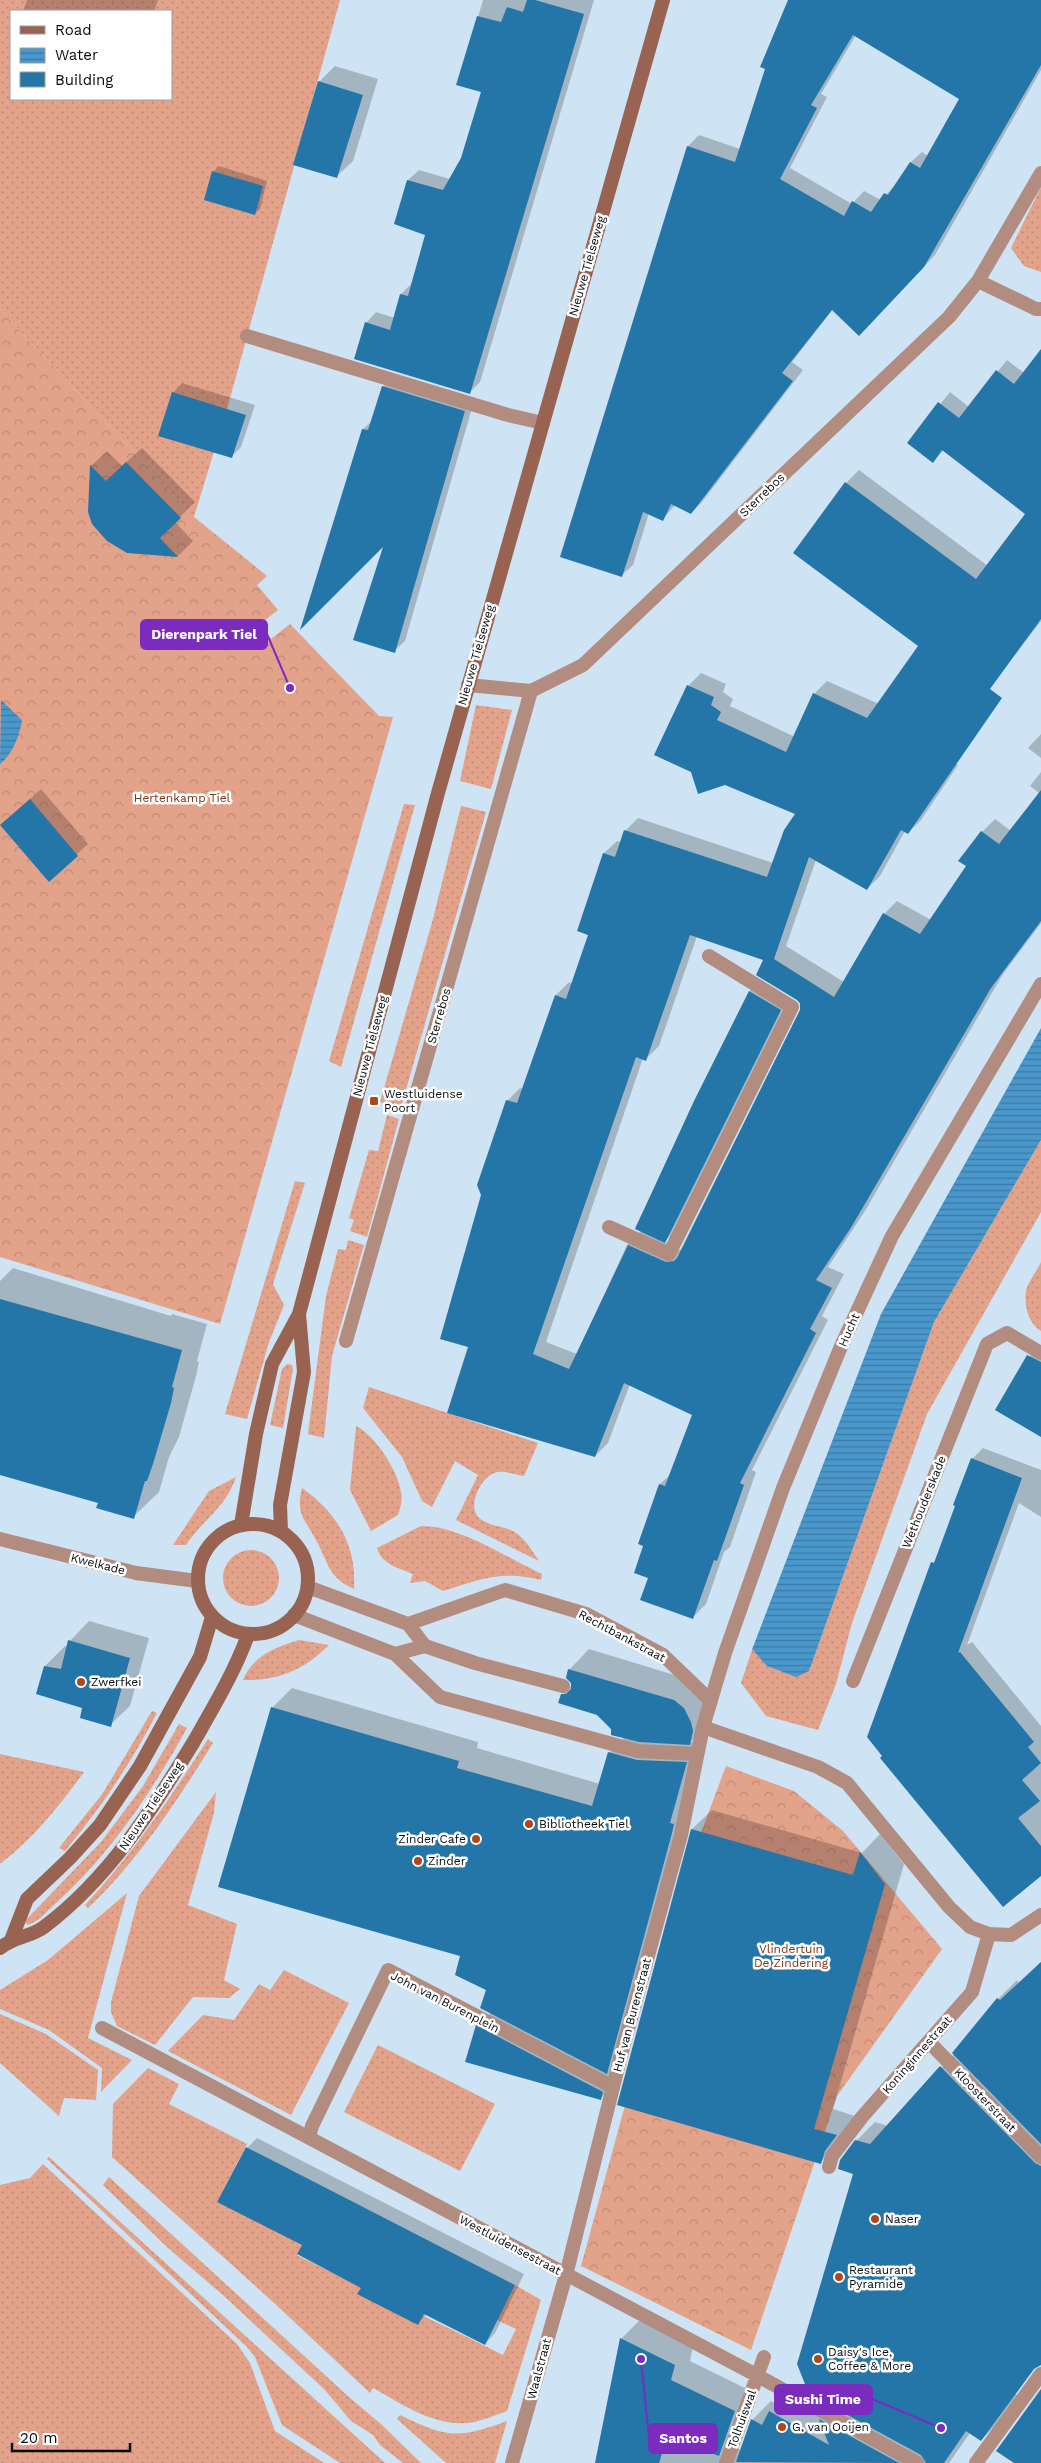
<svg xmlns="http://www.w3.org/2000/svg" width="1041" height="2463" font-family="'Work Sans',sans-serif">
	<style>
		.grass { fill: url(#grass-dots); fill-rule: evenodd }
		.forest { fill: url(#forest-crowns) }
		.water { fill: url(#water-rules) }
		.shadow { fill: #0003; fill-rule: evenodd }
		.building { fill: #2476a8; fill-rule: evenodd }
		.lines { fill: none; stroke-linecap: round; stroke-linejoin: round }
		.service { stroke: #b18c7f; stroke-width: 14 }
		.pedestrian { stroke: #b18c7f; stroke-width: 14 }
		.minor { stroke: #b18c7f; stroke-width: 14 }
		.secondary { stroke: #986350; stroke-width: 14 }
		.poi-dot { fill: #ad481d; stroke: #fff; stroke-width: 2 }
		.labels { text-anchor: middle; stroke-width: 5; stroke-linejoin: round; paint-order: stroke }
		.street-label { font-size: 12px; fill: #060c11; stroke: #fff }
		.park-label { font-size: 12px; fill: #7c3213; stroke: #fff }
		.poi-label { font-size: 12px; fill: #060c11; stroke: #fff; text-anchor: start }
		.leader { fill: none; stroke: #7b2cbf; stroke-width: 2 }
		.callout-dot { fill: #7b2cbf; stroke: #fff; stroke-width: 2 }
		.callout { fill: #7b2cbf; stroke: #7b2cbf; stroke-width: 2 }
		.callout-label { font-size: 14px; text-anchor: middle; font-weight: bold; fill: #fff }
	</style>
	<defs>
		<pattern id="grass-dots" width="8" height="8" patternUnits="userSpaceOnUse" patternTransform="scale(1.25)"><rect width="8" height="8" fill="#e3a28a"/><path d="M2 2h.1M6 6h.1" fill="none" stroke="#c18a76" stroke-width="1.8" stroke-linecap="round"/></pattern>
		<pattern id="forest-crowns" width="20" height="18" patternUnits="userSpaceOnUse" patternTransform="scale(1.25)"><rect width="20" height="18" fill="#e3a28a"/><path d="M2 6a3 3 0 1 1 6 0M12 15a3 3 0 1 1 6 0" fill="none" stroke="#c18a76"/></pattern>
		<pattern id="water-rules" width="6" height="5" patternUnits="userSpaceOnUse" patternTransform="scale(1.25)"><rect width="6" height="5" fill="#4997cb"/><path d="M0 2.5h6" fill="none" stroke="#3b7aa3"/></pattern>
	</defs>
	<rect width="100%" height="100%" fill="#cee3f3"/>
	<path class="grass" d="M0,0h340l-113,409 -33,108 -194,-208zM11,11h160v88h-160z
		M1041,187v85l-17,-6 -13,-18z
		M476,705l36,5 -21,79 -31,-8z
		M404,804l11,1 -74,262 -12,-6z
		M461,806l25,6 -85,295 -21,-5 53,-183z
		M387,1115l12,4 -32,118 -17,-6 4,-11 -5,-2 20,-68 9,1z
		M1041,1140v72l-114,202 -75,209 -16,61 -18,46 -52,-14 -25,-33 12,-36 14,19 27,10 15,-5 125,-349z
		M295,1181l10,2 -32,101 11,21 -15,37 -22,77 -22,-5z
		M348,1240l16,5 -32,111 -8,82 -16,-4 18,-138 12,-47 8,1z
		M1041,1262v69c-13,-8 -17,-25 -15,-40 2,-9 11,-20 15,-29z
		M287,1364l5,1 1,4 -10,59 -13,-3 12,-56z
		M369,1387l169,56 -14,33c-7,-1 -19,-5 -26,-4 -16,2 -32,34 -19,46 8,7 20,8 29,11 15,5 22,19 31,32l-83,-41 22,-45 -23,-14 -23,46 -10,-6 -20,-44 -39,-49z
		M356,1426c19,9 42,45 45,66 2,8 -1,17 -3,23l-27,16 -21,-41z
		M236,1477c-11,32 -32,41 -50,68h-13l36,-54z
		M302,1488c35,25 55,57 52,101 -26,-12 -25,-25 -37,-47 -11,-22 -22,-27 -15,-54z
		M421,1526c40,0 84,31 121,48l-1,6c-42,-10 -58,-1 -98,11l-18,-10 -15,2 3,-9c-14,-6 -31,-9 -36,-26z
		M223 1578a28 28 0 1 1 56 0a28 28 0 1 1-56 0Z
		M299,1640l30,5c-25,25 -51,36 -86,35 11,-25 31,-32 56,-40z
		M152,1711l5,2c-27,52 -55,93 -92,138l-6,-3 44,-55z
		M179,1724l8,4c-36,65 -77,127 -133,177 -8,7 -17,18 -27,20l-2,-4 76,-79 42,-56z
		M208,1739l5,4c-36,58 -75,118 -125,165l-3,-3c47,-50 86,-108 123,-166z
		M0,1754l84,18c-24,33 -51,67 -84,92z
		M216,1792l-2,21 -26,92 49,19 -13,56 16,9 -11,9 -36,-1 -38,48 -38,-19 -6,-14v-10l28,-106z
		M127,1893l-39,145 44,22 -31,32 1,-24 -53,-38 -49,-21v-19l48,-30z
		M284,1970l65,33 -58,112 -123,-64 35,-36 31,5 25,-36 11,6z
		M0,2014l46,20 52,36 -2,30 -32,-2 -5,18 -59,-53z
		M378,2045l117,59 -35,67 -116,-59z
		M148,2068l31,16 -10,20 78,40 -30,58 93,26 -13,27c68,35 138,65 206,100l13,-26 -19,-9 18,-35 26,15 -34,111c-10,3 -22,9 -33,11 -37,7 -70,-17 -101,-34l-3,5 -98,-92 -160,-144 1,-53z
		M49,2157l336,306h-45l-58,-38 -27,-68 -8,-10 -200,-188z
		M43,2164l194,180 13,19 25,68 49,32h-324v-278l30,-7z
		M109,2177l241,221 31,26 40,39h-18l-23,-18 -7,-10 -22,-14 -26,-31 -101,-94 -56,-48 -65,-63z
		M400,2415c47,23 58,24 107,6l-12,42h-49l-49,-44z"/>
	<path class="forest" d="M0,309l194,208 73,59 -10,9 21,25 -19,15 12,14 19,-15 89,92 14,1 -173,607 -220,-67z
		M726,1766l68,25 49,40 99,118 -105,147 -86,254 -170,-84 115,-420z"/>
	<path class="water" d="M1,700l21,20c-2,15 -10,35 -22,44z
		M1041,1028v112l-107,182 -125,349 -13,6 -29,-11 -15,-17 1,-2 128,-333z"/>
	<path class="shadow" d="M27,0h131l-4,11h-131z
		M483,0h111l-114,382 -11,11 -103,-70 10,-11 19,6 6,-24 10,-10 15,-49 -31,-11 13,-44 11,-10 31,9 12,-21 21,-66 -25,-8z
		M790,0h251v70l-106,185 -65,69 -37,-15 -41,53 11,8 -101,132 -11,11 -15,-9 -14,16 -13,-7 -16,52 -11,10 -60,-19 126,-410 11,-11 41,14zM856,35l104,63 -32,58 -6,-4 -11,10 -14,21 -16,17 -17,-9 -12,13 -62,-36 37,-71 -6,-3z
		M335,66l43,13 -25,82 -16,15 -18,-94z
		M219,166l48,15 -7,28 -6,5 -40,-43z
		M1041,354v70l-97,26 -11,11 -24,-18 41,-51 19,15 38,-47 17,13z
		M393,376l81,25 -69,240 -11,10 -8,-108 -23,-114 9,-8 11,-34z
		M182,383l73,22 -14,42 -9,9 -59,-63z
		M142,448l53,54 -20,20 18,19 -15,15 -51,-4 -25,-17 -9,-12 -4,-12 2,-45 16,-15 15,15z
		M859,470l129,96 39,-52 14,-40v147l-100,129 17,15 -37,55 -13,13 -3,-2 -25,45 -13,13 -51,-29 -30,86 58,36 40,-68 13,-13 34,19 37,-55 14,-33 13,-13 16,12 28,-38 -9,-7 11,-14v151l-38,51 -138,237 -37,56 16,7 -22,42 6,4 -76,150 4,2 -26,75 -6,5 -18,52 -13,13 -44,-40 -4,-32 -5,-2 20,-59 11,-10 23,-60 -64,-30 -22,59 -13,13 -126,-110 38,-245 13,-13 4,1 32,-94 13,-13 4,2 17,-50 14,-81 13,-12 4,1 4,-11 13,-13 135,45 24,-49 -109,-128 13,-13 25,11 -3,8 10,7 -3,7 65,31 19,-43 13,-13 52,23 41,-59 -125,-93 51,-69zM697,936l67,23 38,47 -120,243 -3,1 -16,-8 7,-6 115,-231 -30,-19 -5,5 -115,237 6,3 -14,14 -50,109 -31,-12 97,-284 3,1 13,-13z
		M1041,734v24l-13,-10z
		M41,789l47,55 -39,36 -48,-55z
		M13,1268l158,48 1,-2 35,10 -10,37 2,1 -3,14 -17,61 -10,20 -10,35 -26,25 -33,-14 -100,-29v-193z
		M1033,1353l8,6v76l-18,-72z
		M983,1448l58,22v47l-22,-14 -52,142 5,-3 69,84v148l-157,-118 49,-193 4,-5 35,-99z
		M89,1621l60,17 -19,68 -20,19 -26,-18 -39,-41 20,-20 3,1 2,-6z
		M589,1649l105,32 12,11 4,32 -19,18 15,1 -86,336 -20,20 -123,-73 14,-14 -4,-22 -215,-282 20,-20 186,54 -1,6 123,36 9,-31 16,-16 -13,-8 -14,-15 -36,-19 10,-10 -5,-8 3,-8z
		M712,1810l150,43 18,-19 24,30 -71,245 22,7 -15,27 -20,19 -128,-333z
		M1041,1962v352l-52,52 29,30 -18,25 -19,19 -11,-7 -21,30h-352l24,-124 19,-19 53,26 -3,15 63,31 -17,54 5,5 11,-31 19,-19 6,3 11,-11 38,21 8,-8 22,-265 19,-19 13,4 66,-72 44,-55 19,-19 2,3z
		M257,2138l267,136 -29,59 -10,11 -58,-30 -9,9 -115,-79 -56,-96z"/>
	<path class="building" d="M527,0h8l49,14 -114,380 -116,-35 11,-37 25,8 10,-36 8,2 17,-61 -31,-11 13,-44 36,10 18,-32 20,-66 -25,-7 21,-69 24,6 6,-15 16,5z
		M788,0h253v65l-117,202 -65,69 -27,-26 -50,63 11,8 -102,133 -20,-10 -8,17 -20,-9 -21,65 -62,-20 127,-411 48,16 30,-93 -5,-2zM853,35l106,64 -39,69 -10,-6 -22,33 -4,-2 -13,19 -19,-11 -8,15 -64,-37 37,-71 -6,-3z
		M318,81l45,14 -26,83 -44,-13z
		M212,171l51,15 -8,29 -51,-15z
		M1041,349v270l-51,70 12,9 -94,136 -7,-4 -34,60 -58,-33 -35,102 60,38 49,-84 37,21 46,-68 -8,-5 23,-30 18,13 42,-54v131l-50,67 -139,238 -36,54 16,8 -22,41 6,4 -76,150 4,2 -27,76 -3,-1 -21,59 -53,-19 8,-22 -14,-5 9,-27 -5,-2 21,-60 6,2 27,-71 -68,-32 -29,74 -148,-44 21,-66 -28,-8 41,-144 -4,-10 29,-85 11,3 38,-108 11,4 22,-64 -11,-4 26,-78 12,4 9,-27 143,47 17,-47 11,-16 -70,-29 -27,9 -7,-22 -37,-17 33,-70 27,12 -3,8 10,7 -4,8 69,32 27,-59 54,25 51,-72 -125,-93 52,-71 131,97 49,-65 -83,-64 -9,13 -26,-20 31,-41 21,16 37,-48 18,14zM690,935l73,25 -7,15 41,25 3,3v7l-123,248 -3,3 -8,1 -38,-17 -59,124 -36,-15 103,-297 10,4z
		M382,386l83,25 -70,242 -42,-13 30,-93 -83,83 62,-201 6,1z
		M172,392l74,23 -14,43 -74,-22z
		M126,462l55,56 -21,20 18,19 -51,-4 -20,-12 -15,-17 -4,-12 2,-47 16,16z
		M30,799l48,57 -29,26 -49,-57z
		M749,991l32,19 -116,233 -30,-14 59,-128z
		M0,1299l182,51 -10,37 2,1 -3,15 -18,61 -6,17h-2l-11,38 -38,-11 2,-5 -98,-28z
		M1027,1355l14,7v75l-46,-27z
		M971,1458l51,20 -64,175 2,-1 74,90 -6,5 13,16 -19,17 18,21 -22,17 23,28v30l-38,31 -123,-149 2,-2 -15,-19 64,-175 3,1 21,-57 -2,-1z
		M68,1640l62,18 -19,69 -31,-9 2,-10 -46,-14 8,-28 17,3z
		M568,1669l106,31 10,8 7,14 2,9 -3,14 -51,-3 -28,-7v-6l-14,-14 -39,-12 3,-9h5l5,-5v-6l-5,-5z
		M271,1707l188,54 -2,7 135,38 16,-54 29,8 50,2 -17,61 4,1 -2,9 -65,241 -127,-66 6,-18 -31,-15 5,-19 -242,-69z
		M691,1829l162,46 7,-23 25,32 -71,245 23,6 -12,16 -4,13 -204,-59z
		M1041,1962v182l-89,-91 45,-55 3,2z
		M476,2025l127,67 -2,8 -136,-38z
		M940,2066l95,97 6,3v199l-7,4 -53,72 -15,-10 -22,32h-18l-5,-8 -112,-61 -12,-30 56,-190 -15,-5 2,-9 15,-20 15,4z
		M246,2147l269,138 -30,60 -61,-31 -6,11 -61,-31 4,-6 -64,-34 5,-9 -85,-43z
		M620,2338l55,27 -4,15 64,31 -16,45 -52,-19 -8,26h-64z
		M1041,2389v74h-27l-18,-12z
		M769,2411l60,34 -10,-26 80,44 -163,-1 15,-43 11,6z"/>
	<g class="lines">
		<path class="service" d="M247,336l261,79 35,8
			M609,1227l60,27 123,-247 -83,-51"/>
		<path class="pedestrian" d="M929,2042l112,115
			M309,2137l3,-11 76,-156 225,117"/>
		<path class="minor" d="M1041,173l-63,108 58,28h5
			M468,685l63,6 52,-26 366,-348 29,-36
			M346,1341l185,-650
			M0,1539l136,34 61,8
			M308,1587l100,37 97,-34 81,24 77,41 48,46
			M294,1615l101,39 45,43 198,54 58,3
			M408,1624l17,22
			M395,1654l30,-8 50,17 88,23
			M853,1681l134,-337 20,-11 34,20
			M703,1727l115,40 29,16 102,124 21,20 19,7 22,1 30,-20
			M102,2028l656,348 159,87
			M829,2167l3,-11 30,-39 110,-125 17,-58
			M512,2463l54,-188 56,-224 59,-216 22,-108 22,-74 58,-165 59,-144 50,-108 149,-252
			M726,2463l38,-106
			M976,2463l65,-89"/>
		<path class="secondary" d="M198 1579a55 55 0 1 1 110 0a55 55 0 1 1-110 0Z
			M241,1525l15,-91 16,-70 27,-50 139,-521 225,-793
			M281,1531l-1,-26 24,-133 -5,-58
			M11,1940l16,-41 43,-41 30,-33 40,-59 60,-109 12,-40
			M0,1948c15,-12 31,-11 44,-21 64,-48 108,-117 149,-184 20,-35 41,-70 55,-108"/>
	</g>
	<g class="poi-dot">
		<rect x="369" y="1096" width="10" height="10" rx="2.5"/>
		<circle cx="81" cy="1682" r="5"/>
		<circle cx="529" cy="1824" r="5"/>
		<circle cx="476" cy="1839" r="5"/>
		<circle cx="418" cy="1861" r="5"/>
		<circle cx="875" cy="2219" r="5"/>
		<circle cx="839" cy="2277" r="5"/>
		<circle cx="818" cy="2359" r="5"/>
		<circle cx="782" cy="2427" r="5"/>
	</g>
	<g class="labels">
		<g class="street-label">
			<text transform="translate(587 266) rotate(-74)" y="4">Nieuwe Tielseweg</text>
			<text transform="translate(762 495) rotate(-44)" y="4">Sterrebos</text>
			<text transform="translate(476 655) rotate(-74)" y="4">Nieuwe Tielseweg</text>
			<text transform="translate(439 1016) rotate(-74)" y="4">Sterrebos</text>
			<text transform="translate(370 1046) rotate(-75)" y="4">Nieuwe Tielseweg</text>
			<text transform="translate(849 1330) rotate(-66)" y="4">Hucht</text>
			<text transform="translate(924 1502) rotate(-68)" y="4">Wethouderskade</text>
			<text transform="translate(98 1564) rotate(14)" y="4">Kwelkade</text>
			<text transform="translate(622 1636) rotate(28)" y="4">Rechtbankstraat</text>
			<text transform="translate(151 1806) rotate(-56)" y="4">Nieuwe Tielseweg</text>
			<text transform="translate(445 2002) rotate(27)" y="4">John van Burenplein</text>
			<text transform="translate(632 2015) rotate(-75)" y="4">Huf van Burenstraat</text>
			<text transform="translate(917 2055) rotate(-49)" y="4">Koninginnestraat</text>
			<text transform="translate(985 2100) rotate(46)" y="4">Kloosterstraat</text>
			<text transform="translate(510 2245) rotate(28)" y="4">Westluidensestraat</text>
			<text transform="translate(539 2369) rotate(-75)" y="4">Waalstraat</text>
			<text transform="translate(742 2419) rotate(-70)" y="4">Tolhuiswal</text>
		</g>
		<g class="park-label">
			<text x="182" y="802">Hertenkamp Tiel</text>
			<text x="791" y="1953">Vlindertuin<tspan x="791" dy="14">De Zindering</tspan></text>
		</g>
		<g class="poi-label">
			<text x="384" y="1098">Westluidense<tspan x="384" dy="14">Poort</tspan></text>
			<text x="91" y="1686">Zwerfkei</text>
			<text x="539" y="1828">Bibliotheek Tiel</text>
			<text x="466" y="1843" text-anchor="end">Zinder Cafe</text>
			<text x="428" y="1865">Zinder</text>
			<text x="885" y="2223">Naser</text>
			<text x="849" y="2274">Restaurant<tspan x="849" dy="14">Pyramide</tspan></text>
			<text x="828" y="2356">Daisy's Ice,<tspan x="828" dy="14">Coffee &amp; More</tspan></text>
			<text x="792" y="2431">G. van Ooijen</text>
		</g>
	</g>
	<path class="leader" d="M290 688L267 634M941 2428L872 2399M641 2359L649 2438"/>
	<g class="callout-dot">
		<circle cx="290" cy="688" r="5"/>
		<circle cx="941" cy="2428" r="5"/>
		<circle cx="641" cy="2359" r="5"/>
	</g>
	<g class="callout">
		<rect x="141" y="620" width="126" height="29" rx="5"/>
		<rect x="775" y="2385" width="97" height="29" rx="5"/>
		<rect x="649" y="2424" width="68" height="29" rx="5"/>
	</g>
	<g class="callout-label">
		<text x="204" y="639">Dierenpark Tiel</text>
		<text x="823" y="2404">Sushi Time</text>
		<text x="683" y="2443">Santos</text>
	</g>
	<rect x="10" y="10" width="162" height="90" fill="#ffffff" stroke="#9b9ea0"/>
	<rect x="20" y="26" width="25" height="8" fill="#986350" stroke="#9b9ea0"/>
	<text x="55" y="35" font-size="15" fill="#060c11">Road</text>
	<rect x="20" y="48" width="25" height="15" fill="url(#water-rules)" stroke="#9b9ea0"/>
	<text x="55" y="60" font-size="15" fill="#060c11">Water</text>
	<rect x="20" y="72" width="25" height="15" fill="#2476a8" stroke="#9b9ea0"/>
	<text x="55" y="85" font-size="15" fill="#060c11">Building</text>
	<path d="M12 2443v8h118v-8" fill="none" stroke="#060c11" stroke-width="2.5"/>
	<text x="20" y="2443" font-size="15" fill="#060c11" stroke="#ffffff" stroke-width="4" paint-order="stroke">20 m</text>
</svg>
